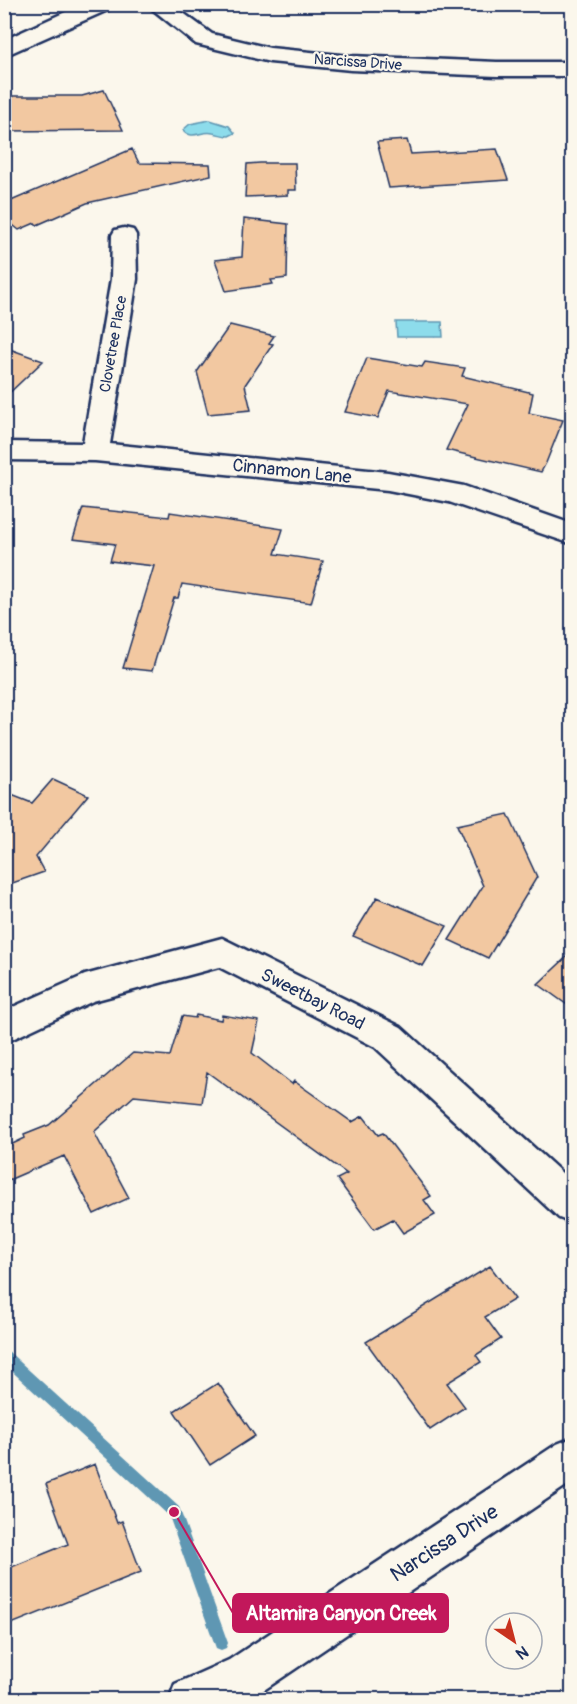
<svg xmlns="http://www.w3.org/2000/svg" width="577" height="1704" font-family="Pangolin,sans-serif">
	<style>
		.water { fill: #8ddceb; stroke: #5f97b3; stroke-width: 1.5 }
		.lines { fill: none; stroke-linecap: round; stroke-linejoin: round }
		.stream { fill: #5f97b3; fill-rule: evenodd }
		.building { fill: #f2c8a1; stroke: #1b2f5e; stroke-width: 1.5 }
		.minor-casing { stroke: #1b2f5e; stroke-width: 5 }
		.minor { fill: #fbf7ec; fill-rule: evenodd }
		.labels { text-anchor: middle; stroke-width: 4.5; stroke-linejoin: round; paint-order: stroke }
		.far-street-label { font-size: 15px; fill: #1b2f5e; stroke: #fbf7ec }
		.street-label { font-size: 18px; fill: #1b2f5e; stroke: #fbf7ec }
		.near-street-label { font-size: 21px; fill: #1b2f5e; stroke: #fbf7ec }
		.leader { fill: none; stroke: #c2185b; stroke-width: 2 }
		.callout-dot { fill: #c2185b; stroke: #fbf7ec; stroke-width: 2 }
		.callout { fill: #c2185b; stroke: #c2185b; stroke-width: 2 }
		.callout-label { font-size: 20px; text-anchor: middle; font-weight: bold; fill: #fff }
	</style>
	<rect width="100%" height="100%" fill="#fbf7ec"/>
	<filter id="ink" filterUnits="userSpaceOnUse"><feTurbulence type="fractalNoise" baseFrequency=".0167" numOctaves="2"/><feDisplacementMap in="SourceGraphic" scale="12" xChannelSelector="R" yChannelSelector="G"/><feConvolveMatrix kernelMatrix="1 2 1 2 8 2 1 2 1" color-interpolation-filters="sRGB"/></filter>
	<g filter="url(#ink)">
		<path class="water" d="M210,120l19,6 6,7 -6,3c-6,0 -10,-2 -16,-3 -12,-3 -20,8 -30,-3l7,-6z
			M396,322h46l1,15h-46z"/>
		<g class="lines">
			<path class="stream" d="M4,1349l4,2 171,156 49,136 -2,5 -5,2 -5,-2 -47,-132 -165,-152z"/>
		</g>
		<path class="building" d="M104,90l19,40 -119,1v-35h78z
			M407,140l4,14 86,-5 11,31 -119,8 -12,-46z
			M132,149l7,14 71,1 1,11 -124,28 -50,22 -2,-2 -16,7 -15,-12v-14z
			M260,163h35l1,27h-8v5l-43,2 2,-33z
			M244,219l44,5 -1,54 -16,2 2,4 -47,7 -11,-31 27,-3z
			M230,325l44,11 -5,7 4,1 -28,41 6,25 -43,4 -11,-42z
			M4,347l39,14 -39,37z
			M367,358l55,9 3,-5 40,6 -3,8 71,17 -4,20 34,7 -17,43 -5,9 -95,-22 22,-46 -79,-13 -11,27 -33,-6z
			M83,508l86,9 1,-5 113,17 -8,25 48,7 -12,42 -129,-19 -4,14h-4l-22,73 -29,-3 31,-102 -44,-5 5,-17 -42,-5z
			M53,779l35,16 -52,62 8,15 -40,14v-94l28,11z
			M508,814l29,63 -49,81 -39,-18 34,-54 -26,-61z
			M377,897l70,29 -24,40 -70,-30z
			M573,951v58l-35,-25z
			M196,1015l25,5 1,-5 37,6 -7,32 40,31 2,-3 58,41 11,-6 15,19 5,-2 48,63 -7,4 11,15 -32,18 -10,-14 -19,10 -37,-50 10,-5 -140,-102 -5,31 -68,-7 -40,36 35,66 -35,16 -30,-58 -60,26v-34l21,-10 -1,-3 25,-10 84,-72 37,3 12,-40 13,2z
			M490,1266l25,33 -30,18 16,22 -25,16 5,7 -34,21 18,24 -35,23 -64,-88z
			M218,1383l37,53 -45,29 -36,-54z
			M95,1464l22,59 5,-2 19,51 -137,55v-57l64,-26 -22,-60z"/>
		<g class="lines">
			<g class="minor-casing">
				<path id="minor" d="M83,4h29l-2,5 -106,47v-16z
					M146,4h25l41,30 58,14 81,8 146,6h75v14h-75l-146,-6 -81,-8 -74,-18z
					M124,228l9,2 3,5 1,44 -27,165 278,28 76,14 108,38v20l-123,-42 -61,-12 -293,-29 -91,-1v-18l79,1 28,-164 1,-44 3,-5z
					M222,938l179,89 171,155v41l-13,-5 -184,-171 -156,-80 -126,34 -89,42v-32l81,-36z
					M572,1438v44l-311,210 -18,8h-74l6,-16 54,-24 328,-216z"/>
			</g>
			<use href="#minor" class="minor"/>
		</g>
	</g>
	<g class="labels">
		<g class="far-street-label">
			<text transform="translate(358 62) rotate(4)" y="5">Narcissa Drive</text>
			<text transform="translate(113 344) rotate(-80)" y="5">Clovetree Place</text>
		</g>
		<g class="street-label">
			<text transform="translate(292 471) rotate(6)" y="6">Cinnamon Lane</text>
			<text transform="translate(313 999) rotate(27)" y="6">Sweetbay Road</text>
		</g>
		<g class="near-street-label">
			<text transform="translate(444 1543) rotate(-33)" y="7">Narcissa Drive</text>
		</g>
	</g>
	<path class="leader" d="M174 1512L233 1613"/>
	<circle class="callout-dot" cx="174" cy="1512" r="6"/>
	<rect class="callout" x="233" y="1594" width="215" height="38" rx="6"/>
	<g class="callout-label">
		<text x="341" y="1620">Altamira Canyon Creek</text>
	</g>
	<rect width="577" height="1704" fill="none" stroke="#fbf7ec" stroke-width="24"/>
	<rect x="12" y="12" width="553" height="1680" fill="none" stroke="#1b2f5e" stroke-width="2" filter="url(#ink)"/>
	<g transform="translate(514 1641) rotate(145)"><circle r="28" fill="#fbf7ec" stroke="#a1a7b3" stroke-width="1.5"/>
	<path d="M0-4.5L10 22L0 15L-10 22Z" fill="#c8321e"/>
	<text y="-9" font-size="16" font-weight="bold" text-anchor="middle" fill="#1b2f5e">N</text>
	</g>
</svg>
